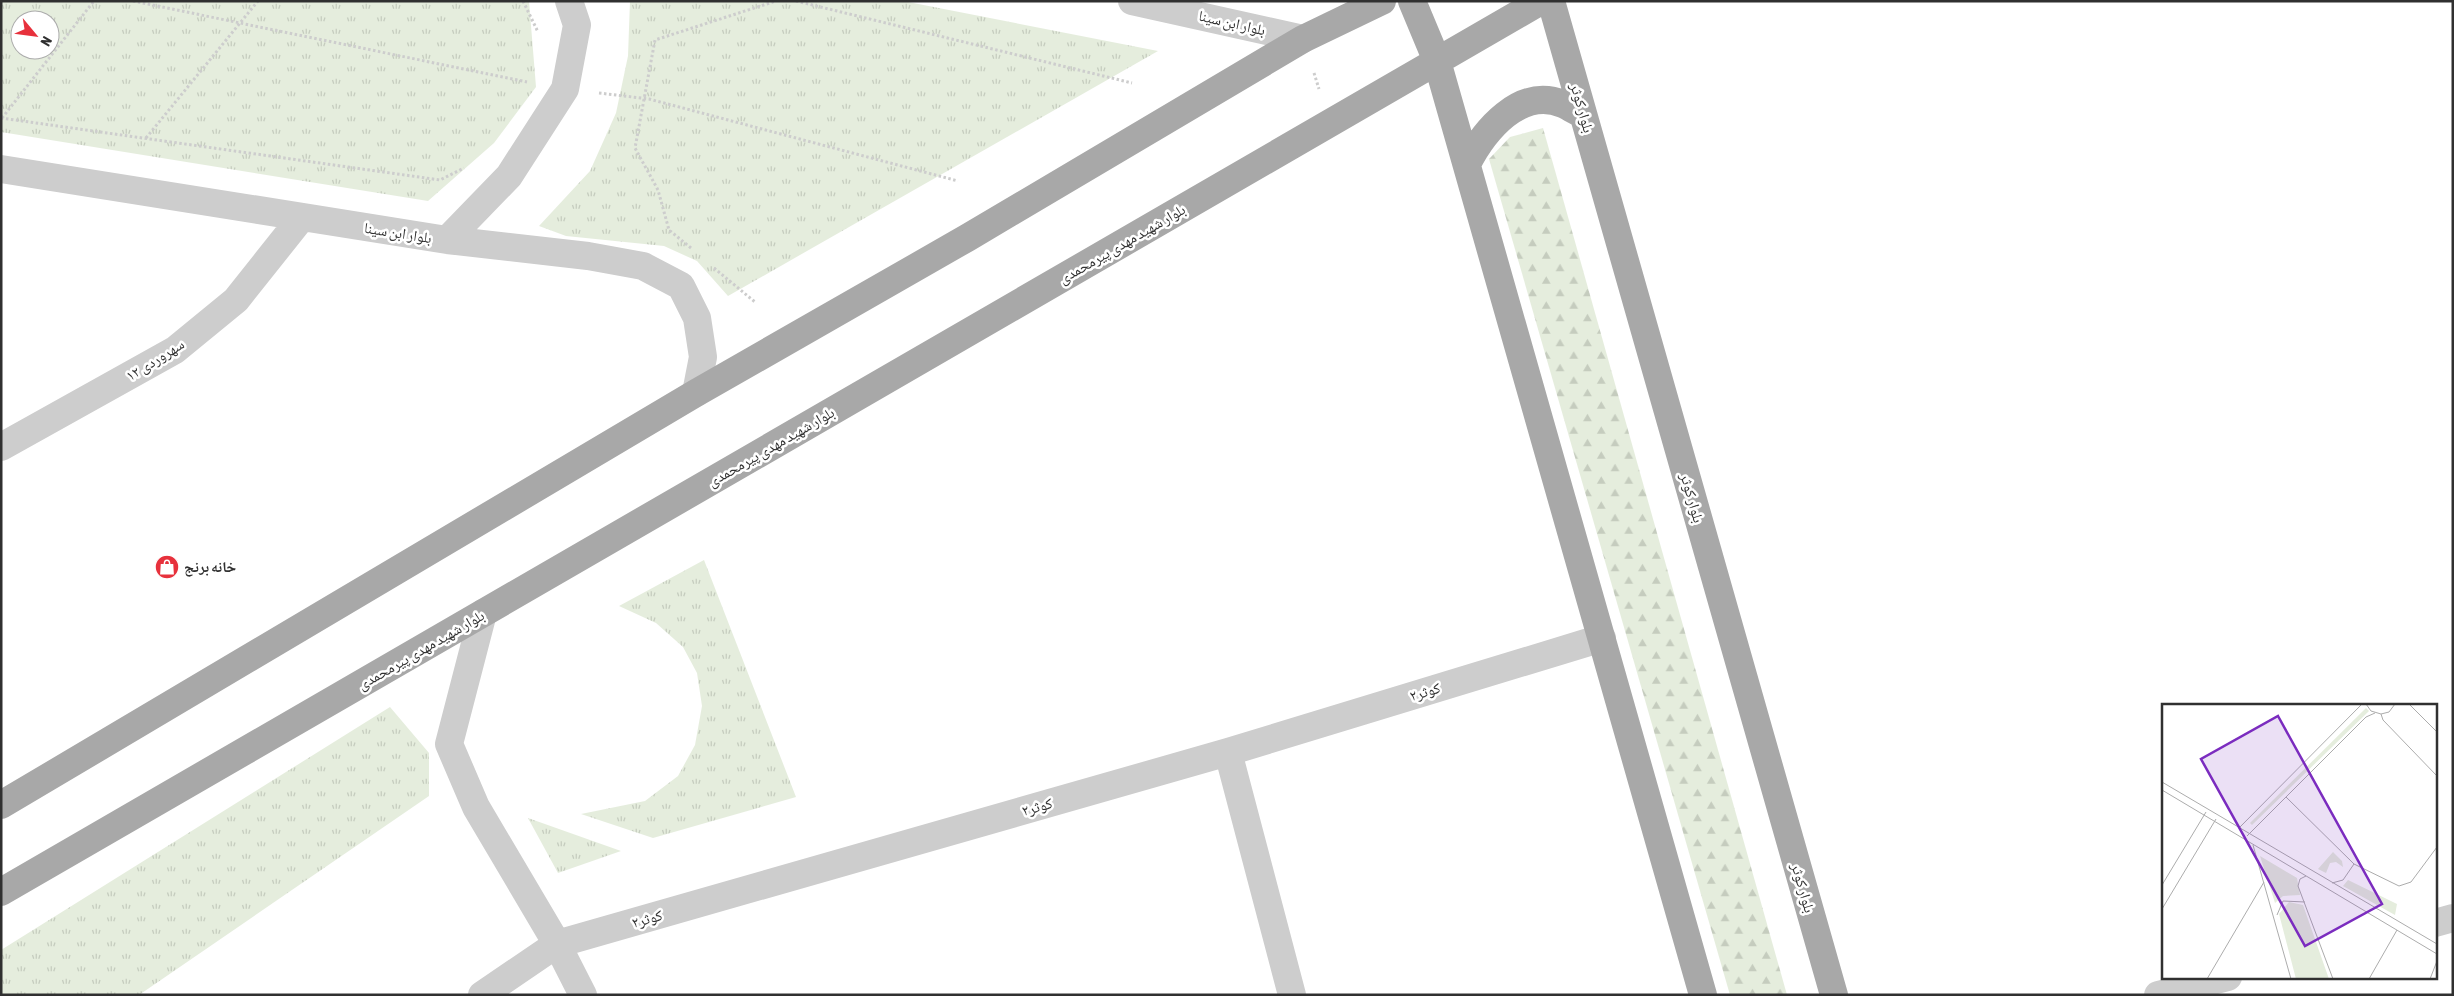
<svg xmlns="http://www.w3.org/2000/svg" width="2454" height="996" font-family="'Asap Condensed','Noto Naskh Arabic',sans-serif">
	<style>
		.grass { fill: url(#grass-tufts); fill-rule: evenodd }
		.forest { fill: url(#forest-firs) }
		.lines { fill: none; stroke-linecap: round; stroke-linejoin: round }
		.path { stroke: #cdcdcd; stroke-width: 3; stroke-dasharray: 2.5 2.5; stroke-linecap: butt }
		.minor { stroke: #cdcdcd; stroke-width: 28 }
		.major { stroke: #a8a8a8; stroke-width: 28 }
		.labels { text-anchor: middle; stroke-width: 5; stroke-linejoin: round; paint-order: stroke }
		.street-label { font-size: 15px; fill: #303030; stroke: #fff }
		.poi-label { font-size: 15px; font-weight: bold; fill: #303030; stroke: #fff; text-anchor: start }
		.inset-road { fill: none; stroke: #acacac; stroke-width: 1 }
		.view { fill: #7b2cbf; fill-opacity: 0.15; stroke: #7b2cbf; stroke-width: 2.5 }
		.inset-edge { fill: none; stroke: #303030; stroke-width: 2.5 }
	</style>
	<defs>
		<pattern id="grass-tufts" width="24" height="20" patternUnits="userSpaceOnUse" patternTransform="scale(1.25)"><rect width="24" height="20" fill="#e5eddd"/><path d="M3 7l-1-3M5 7V3M7 7l1-3M15 17l-1-3M17 17v-4M19 17l1-3" fill="none" stroke="#c5ccbe"/></pattern>
		<pattern id="forest-firs" width="22" height="20" patternUnits="userSpaceOnUse" patternTransform="scale(1.25)"><rect width="22" height="20" fill="#e5eddd"/><path d="M5 1l3.5 6h-7zM16 11l3.5 6h-7z" fill="#c5ccbe"/></pattern>
	</defs>
	<rect width="100%" height="100%" fill="#fff"/>
	<path class="grass" d="M1,1h528l7,86 -42,56 -66,58 -427,-69zM20,20h30v30h-30z
		M630,1h273l255,50 -430,245 -31,-35 -33,-15 -98,-10 -27,-10 51,-55 26,-58 12,-57z
		M704,560l92,237 -143,41 -72,-24 64,-13 33,-25 17,-31 7,-39 -5,-33 -14,-26 -27,-24 -37,-17z
		M390,707l39,46v43l-290,199h-138v-45z
		M528,818l93,33 -63,22z"/>
	<path class="forest" d="M1543,128l244,867h-57l-241,-836 21,-22z"/>
	<g class="lines">
		<path class="path" d="M133,1l394,81
			M523,1l15,31
			M796,1l336,82
			M1314,73l5,16
			M599,93l50,6 309,82
			M1,118l439,62 24,-12
			M2,118l92,-117
			M146,138l112,-137
			M691,248l-22,-18 -11,-40 -23,-42 20,-108 121,-39
			M714,268l41,34"/>
		<path class="minor" d="M1132,1l171,38
			M1,169l446,71 141,16 55,10 38,20 16,32 6,39 -7,36
			M447,240l62,-64 56,-87 12,-64 -8,-24
			M1,447l174,-97 61,-50 66,-83
			M483,613l-34,131 27,63 81,137 26,51
			M1228,752l64,243
			M2435,923l18,-5
			M482,995l75,-51 671,-192 374,-114
			M2158,995l70,-18"/>
		<path class="major" d="M1412,1l25,60 266,934
			M1551,1l283,994
			M1467,164c17,-33 53,-78 96,-60 7,3 14,8 20,11
			M1,805l695,-412 271,-155 336,-199 79,-38
			M1,892l1540,-891"/>
	</g>
	<defs>
		<g id="shop-disc" transform="scale(1.25)"><circle r="9.5" fill="#e7313c" stroke="#fff"/><path d="M-5-2.5h2.3a2.7 3.5 0 0 1 5.4 0H5L5.5 6h-11ZM-1.5-2.5h3a1.5 2.3 0 0 0-3 0Z" fill="#fff"/></g>
	</defs>
	<g fill-rule="evenodd">
		<use href="#shop-disc" x="167" y="567"/>
	</g>
	<g class="labels">
		<g class="street-label">
			<text transform="translate(1232 23) rotate(13)" y="5">بلوار ابن سینا</text>
			<text transform="translate(1582 108) rotate(74)" y="5">بلوار کوثر</text>
			<text transform="translate(398 233) rotate(9)" y="5">بلوار ابن سینا</text>
			<text transform="translate(1122 244) rotate(-30)" y="5">بلوار شهید مهدی پیرمحمدی</text>
			<text transform="translate(155 360) rotate(-32)" y="5">سهروردی ۱۲</text>
			<text transform="translate(771 447) rotate(-30)" y="5">بلوار شهید مهدی پیرمحمدی</text>
			<text transform="translate(1692 498) rotate(74)" y="5">بلوار کوثر</text>
			<text transform="translate(421 650) rotate(-30)" y="5">بلوار شهید مهدی پیرمحمدی</text>
			<text transform="translate(1425 692) rotate(-17)" y="5">کوثر۲</text>
			<text transform="translate(1037 807) rotate(-16)" y="5">کوثر۲</text>
			<text transform="translate(1803 888) rotate(74)" y="5">بلوار کوثر</text>
			<text transform="translate(647 919) rotate(-16)" y="5">کوثر۲</text>
		</g>
		<g class="poi-label">
			<text x="184" y="572">خانه برنج</text>
		</g>
	</g>
	<g transform="translate(2162 704)">
		<rect width="275" height="275" fill="#fff"/>
		<path d="M171,148l9,9 1,6 -7,-5 -6,1 -4,10 -8,-4zM98,152l37,22 3,17 -17,1 -8,7zM186,176l49,24 -2,11 -52,-29zM127,198l14,3 26,74h-33l-17,-65z" fill="#e5eddd"/>
		<path d="M204,4l3,3 -117,114 -2,-2z" fill="#e5eddd"/>
		<path class="inset-road" d="M204,0l5,7 10,3 8,-2 6,-8M247,0l28,28M219,10l2,6 54,56M0,78l275,162M0,86l275,164M124,93l68,67 45,22 12,-4 26,-35M77,124l123,-124M85,132l119,-119 9,-4M91,141l38,134M144,172l-6,3 -2,7 35,93M170,179l11,-3 11,-16M0,181l44,-73M0,205l54,-90M115,211l6,-14 22,1M45,275l57,-97M207,275l28,-49M268,275l7,-18"/>
		<path class="view" d="M116,12l104,188 -77,42 -104,-187z"/>
		<rect width="275" height="275" class="inset-edge"/>
	</g>
	<rect width="2454" height="996" fill="none" stroke="#303030" stroke-width="5"/>
	<g transform="translate(35 35) rotate(119)"><circle r="24" fill="#ffffff" stroke="#acacac"/>
	<path d="M0-4L9 19L0 12L-9 19Z" fill="#e7313c"/>
	<text y="-8" font-size="14" font-weight="bold" text-anchor="middle" fill="#303030">N</text>
	</g>
</svg>
